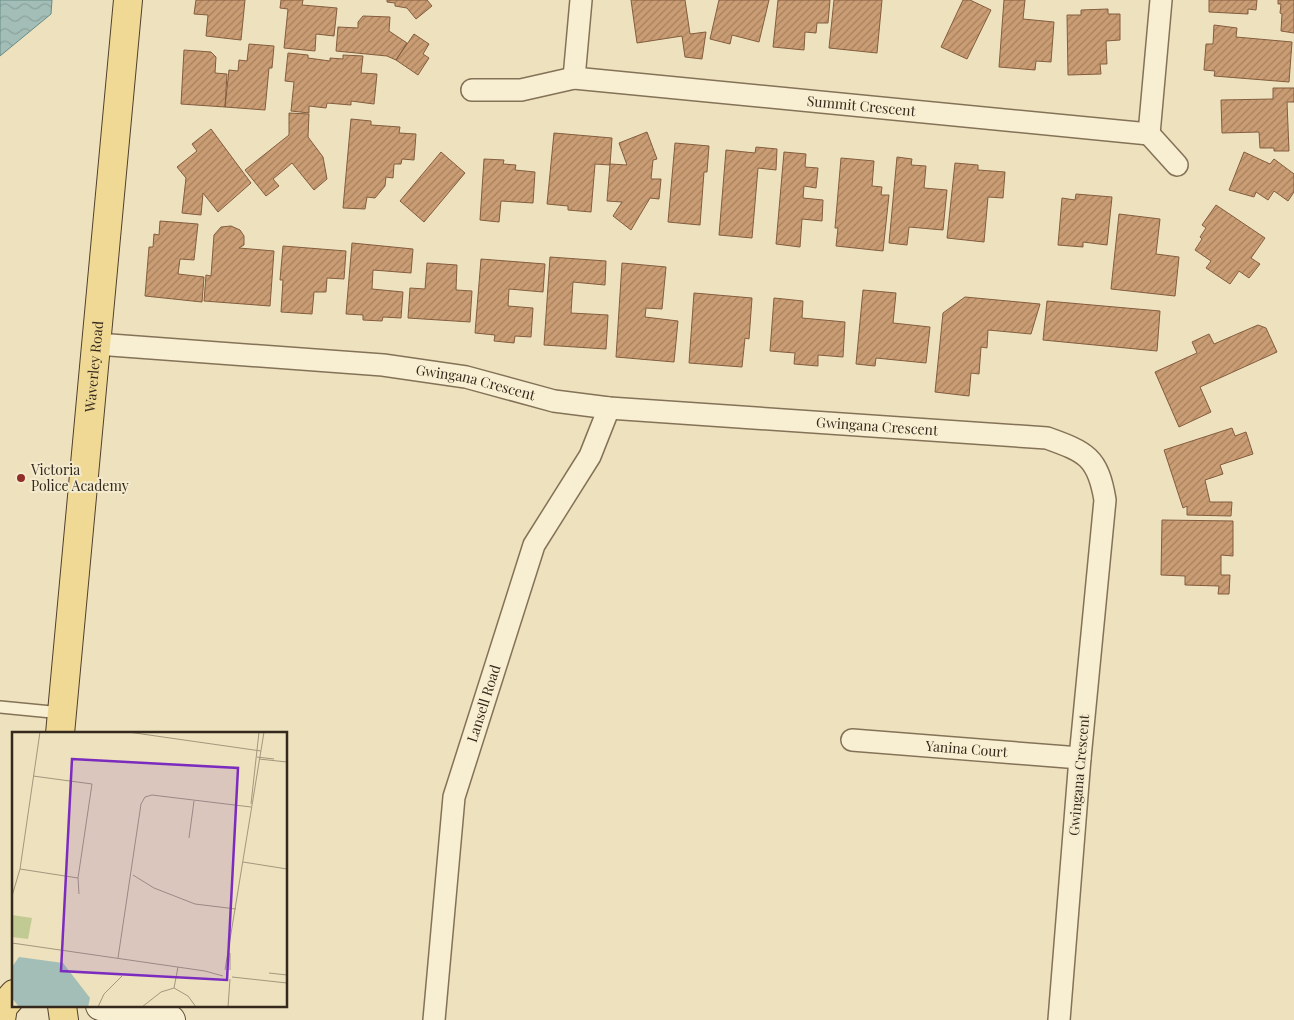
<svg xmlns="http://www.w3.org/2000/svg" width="1294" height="1020" font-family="'Playfair Display',serif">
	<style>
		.water { fill: url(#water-waves); stroke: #698b85 }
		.building { fill: url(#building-hatch); stroke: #835d3e }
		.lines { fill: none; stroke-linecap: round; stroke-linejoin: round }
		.lane-casing { stroke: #847257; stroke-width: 14 }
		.street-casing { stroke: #847257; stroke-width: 24 }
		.secondary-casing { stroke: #66533b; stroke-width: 30 }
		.primary-casing { stroke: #52402c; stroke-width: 30 }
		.lane { stroke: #f8eed1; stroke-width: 11 }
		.street { stroke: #f8eed1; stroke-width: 21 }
		.secondary { stroke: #f8eed1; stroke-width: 28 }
		.primary { stroke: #f0d995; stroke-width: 28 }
		.poi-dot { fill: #922e29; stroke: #f4ebce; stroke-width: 2 }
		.labels { text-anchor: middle; stroke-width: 4; stroke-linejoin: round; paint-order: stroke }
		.street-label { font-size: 14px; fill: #34291c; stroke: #f4ebce }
		.poi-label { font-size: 14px; fill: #34291c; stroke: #f4ebce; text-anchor: start }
		.inset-road { fill: none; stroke: #a3977d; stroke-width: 1 }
		.view { fill: #7b2cbf; fill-opacity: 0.15; stroke: #7b2cbf; stroke-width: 2.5 }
		.inset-edge { fill: none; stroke: #34291c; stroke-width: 2.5 }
	</style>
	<defs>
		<pattern id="water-waves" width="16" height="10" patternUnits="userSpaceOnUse" patternTransform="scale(1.25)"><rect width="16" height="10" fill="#a2beb7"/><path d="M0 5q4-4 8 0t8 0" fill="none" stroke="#8ca39d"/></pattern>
		<pattern id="building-hatch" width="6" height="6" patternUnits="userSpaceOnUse" patternTransform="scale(1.25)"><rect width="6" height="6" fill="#ca9d74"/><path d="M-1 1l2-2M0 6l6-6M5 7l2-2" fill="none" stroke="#a5805e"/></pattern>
	</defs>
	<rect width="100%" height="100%" fill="#ede1be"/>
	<path class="water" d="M0,0h52l-1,14 -51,42z"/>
	<path class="building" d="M196,0h49l-4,40 -35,-4 2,-21 -14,-1z
		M281,0h22l-1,5 35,3 -3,28 -18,-2 -1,17 -31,-3 4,-39 -8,-1z
		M387,0h40l5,6 -16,13 -9,-11 -12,-2v-3l-8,-1z
		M631,0h54l5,34 16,-2 -4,27 -17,-2 -3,-21 -45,7z
		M719,0h50l-10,42 -27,-7 -2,9 -20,-5z
		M778,0h52l-2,23h-11l-1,10 -11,-1 -1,18 -31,-3z
		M834,0h48l-5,53 -48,-5z
		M963,0h7l21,10 -24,49 -26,-12z
		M1004,0h21l-2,19 31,3 -3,40 -15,-1 -1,9 -36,-3z
		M1209,0h48l-1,10 -8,-1v5l-39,-2z
		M1278,0h16v33l-13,-2 1,-17 -2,-1 1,-9h-3z
		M1108,9v5h12v26l-14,1 1,23h-7l1,10 -33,1 -1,-60h14v-5z
		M363,16l27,1 -1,14 18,12 -11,17 -9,-4 -51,-5 2,-24 20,1v-6z
		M1214,25l23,3 -1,9 56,5 -3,40 -75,-6 1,-5 -11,-1 2,-26h7z
		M414,34l15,10 -6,10 6,4 -11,17 -22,-15z
		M249,44l25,2 -2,22h-3l-4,42 -40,-3 4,-37 9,1 1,-11 8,1z
		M184,50l27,2 5,5 -1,16 12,1 -2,33 -44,-3z
		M288,53l20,2v3l22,3v-3l13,1v-4l20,1 -2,17 16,1 -3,30 -23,-3v4l-24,-2 -1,5 -17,-2v7l-18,-2 3,-29 -9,-1z
		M1273,88h21v14h-7l2,49h-15v-3h-14l-1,-16 -37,1 -1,-33 52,-1z
		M289,113l20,1 -1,23 15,20 4,22 -13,11 -22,-27 -19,16 6,7 -13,10 -21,-26 44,-35z
		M351,119l20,2v4l29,2 -1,6 17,1 -2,26 -12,-1 -1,5h-7l-1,14 -7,-1 -1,9 -10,12 -8,-1 -2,12 -22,-1z
		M211,129l40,54 -33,29 -15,-19 -2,22 -19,-2 4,-35 -9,-11 20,-16 -5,-7z
		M647,132l10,27 -4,1 -2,19h10l-2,20 -9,-1 -19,32 -18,-14 9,-14 -15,-1 3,-37 17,1 -8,-22z
		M554,133l58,5 -2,27 -15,-1 -4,48 -23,-2v-4l-21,-2z
		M675,143l34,3 -2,26h-3l-4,53 -32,-3z
		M756,147l21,2 -1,21 -18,-2 -6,70 -33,-3 7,-85 29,3z
		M441,152l24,21 -41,49 -24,-21z
		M784,152l22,2 -1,13 13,1 -2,20 -12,-2 -1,12 20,2 -1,21 -20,-2 -2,28 -24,-3z
		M1244,152l26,12 4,-5 20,15v18l-6,9 -14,-10 -6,9 -12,-8 -2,5 -25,-7z
		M897,157l15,2 -1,6 15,1 -2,22 23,2 -4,40 -34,-3 -2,18 -18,-2z
		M841,158l33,3 -2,25 10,1 -1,8h8l-6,56 -47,-5 2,-18h-3z
		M484,159l20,1 -1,4 13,1 -1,5 20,2 -2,31 -32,-2 -2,21 -19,-2z
		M955,163l23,2v5l27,2 -2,26 -15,-1 -4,45 -37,-4z
		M1076,194l36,3 -5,48 -24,-3v5l-25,-2 4,-47 13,2z
		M1216,205l49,33 -14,20 9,6 -11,14 -10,-7 -9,13 -24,-16 5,-7 -16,-11 7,-11 -2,-2 6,-9 -4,-3z
		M1119,214l41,5 -4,35 23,3 -4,39 -64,-7z
		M160,221l38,3 -4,36 -14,-1 -2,15 26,3 -2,25 -57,-6 4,-49h4l1,-13 5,1z
		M231,226l9,4 4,6v9l-5,3 35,3 -4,55 -66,-5 2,-26 5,1 3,-41 7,-8z
		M352,243l61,6 -2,24 -38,-3 -1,19 31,3 -2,26 -18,-1 -1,4 -19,-1v-5l-17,-1z
		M283,246l63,5 -2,28 -17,-1 -1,14h-12l-2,22 -31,-2 2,-32h-3z
		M550,257l56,4 -1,24 -32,-3 -2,31 37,2 -2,34 -62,-4z
		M481,259l64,5 -2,28 -34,-3 -1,17 25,2 -2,29 -16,-1 -1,7 -20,-2 1,-6 -20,-2z
		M427,263l30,2 -1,25 16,1 -2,31 -62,-4 2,-30 15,1z
		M622,263l44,4 -4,42 -16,-1 -1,9 33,4 -4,41 -58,-5z
		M863,290l33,3 -3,30 37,4 -4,36 -50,-5 -1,8 -19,-2z
		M694,293l58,5 -3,41 -4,-1 -3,29 -53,-4z
		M965,297l75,7 -9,30 -43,-4 -1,18 -6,-1 -2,27 -8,-1 -2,23 -34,-4 8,-79z
		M774,298l29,3 -1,17 43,4 -2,35 -25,-2v11l-24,-2 1,-11 -25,-2z
		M1047,301l113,10 -3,40 -114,-11z
		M1258,325l8,3 11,24 -77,35 11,25 -32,15 -24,-55 42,-19 -5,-11 17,-8 5,10z
		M1232,428l3,8 11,-4 7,22 -33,11 3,9 -18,6 5,22h22l-1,14 -44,-1v-9l-4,2 -19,-58z
		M1162,520l71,1v35l-12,-1v20h9l-1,19h-11l1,-8 -34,-1v-9l-24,-1z"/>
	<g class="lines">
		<g class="lane-casing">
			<path id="lane" d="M0,707l62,6"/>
		</g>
		<g class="street-casing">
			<g id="street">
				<path d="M574,78l7,-78"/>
				<path id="s1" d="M472,90h49l53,-12 575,56 12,-134"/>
				<path d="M1149,134l28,31"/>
				<path id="s2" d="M97,344l286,21 83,12 88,24 55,7 438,30c39,14 51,19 58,62l-25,258 -21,262"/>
				<path id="s3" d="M852,740l228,18"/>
				<path id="s4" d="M434,1020l20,-223 80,-252 56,-89 19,-48"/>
			</g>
		</g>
		<g class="secondary-casing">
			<path id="secondary" d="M100,1006l71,14"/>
		</g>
		<g class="primary-casing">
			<g id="primary">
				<path id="s5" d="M60,734l68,-734"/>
				<path d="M62,1006l2,14"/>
				<path d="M1,1020l2,-13 11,-13"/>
			</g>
		</g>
		<use href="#lane" class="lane"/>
		<use href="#street" class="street"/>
		<use href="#secondary" class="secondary"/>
		<use href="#primary" class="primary"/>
	</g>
	<circle class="poi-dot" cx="21" cy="478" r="5"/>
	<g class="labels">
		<g class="street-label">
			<text dy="5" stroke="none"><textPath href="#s1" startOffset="392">Summit Crescent</textPath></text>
			<text dy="5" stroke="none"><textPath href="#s5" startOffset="369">Waverley Road</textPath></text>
			<text dy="5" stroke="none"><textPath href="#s2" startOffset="381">Gwingana Crescent</textPath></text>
			<text dy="5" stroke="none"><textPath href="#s2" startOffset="786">Gwingana Crescent</textPath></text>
			<text dy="5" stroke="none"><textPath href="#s4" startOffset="322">Lansell Road</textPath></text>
			<text dy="5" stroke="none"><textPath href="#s3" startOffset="115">Yanina Court</textPath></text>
			<text transform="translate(1079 775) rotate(-85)" y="5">Gwingana Crescent</text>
		</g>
		<g class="poi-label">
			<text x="31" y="475">Victoria<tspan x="31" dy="16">Police Academy</tspan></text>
		</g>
	</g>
	<g transform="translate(12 732)">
		<rect width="275" height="275" fill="#ede1be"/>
		<path d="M0,183l20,3 -4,21 -16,-2z" fill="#c1ca93"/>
		<path d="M7,225l44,6 27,35 -2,9h-69l-7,-9v-31z" fill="#a2beb7"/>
		<path class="inset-road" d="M116,0l133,19M245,25l17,2M247,27l28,3M21,44l59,8 -14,94 1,16M239,72l8,-72M177,106l5,-37M231,130l44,7M8,137l58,9M121,143l21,13 41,16 41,5M0,164l8,-27 20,-137M0,211l193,28 18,5M106,226l23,-154 4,-7 7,-2 99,12M213,238l39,-238M218,238v-17M257,241l18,2M220,245l55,6M162,256l14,8 8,11M86,275l6,-13 18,-18M130,275l19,-15 13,-4 4,-21M216,275l2,-28"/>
		<path class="view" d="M60,27l166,9 -11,212 -166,-9z"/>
		<rect width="275" height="275" class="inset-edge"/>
	</g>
</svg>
